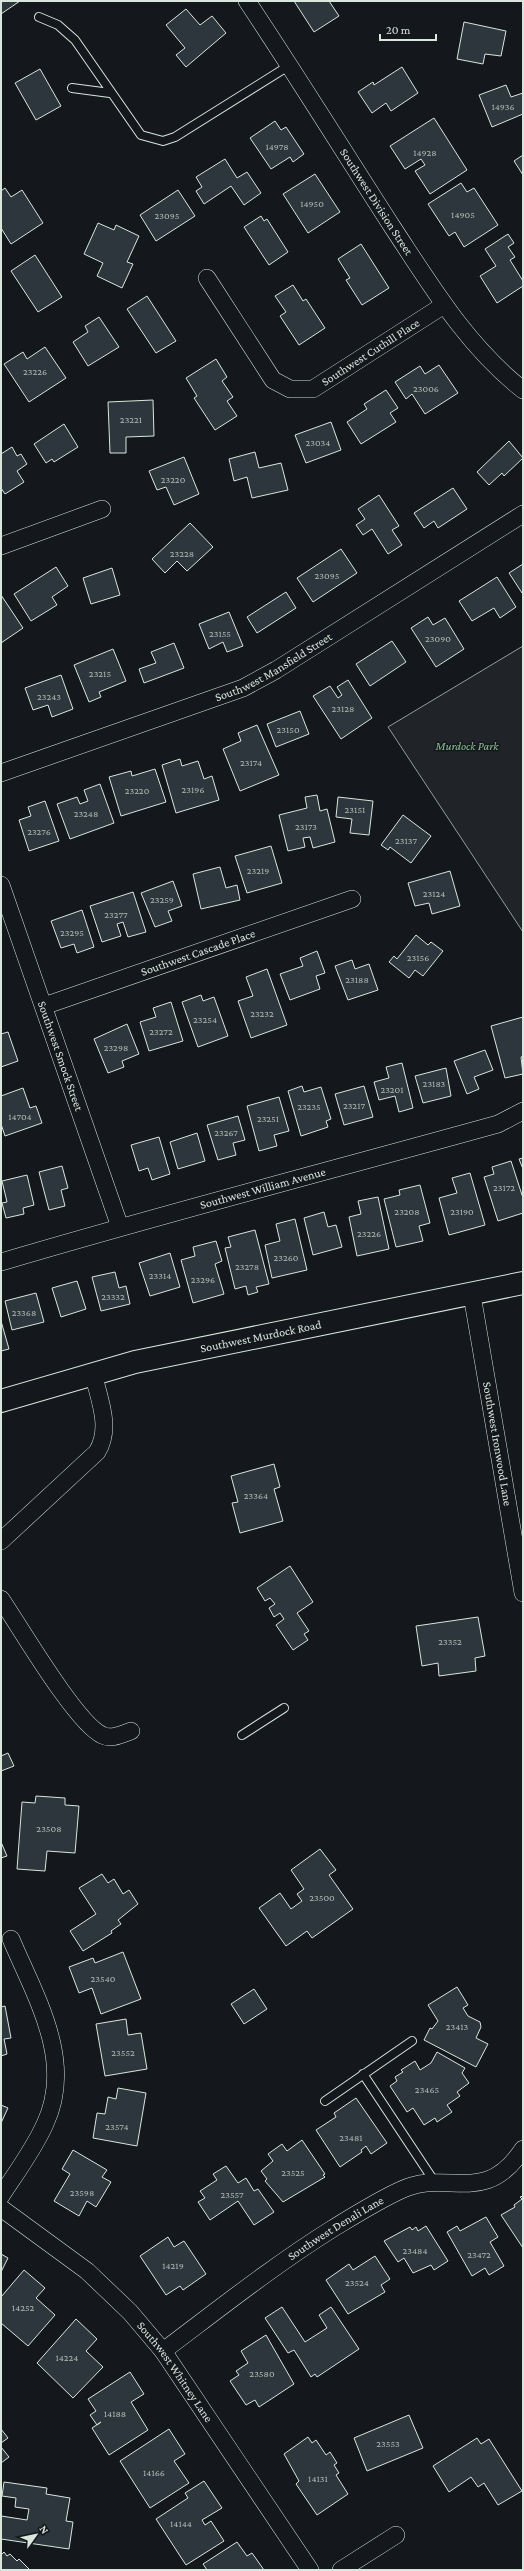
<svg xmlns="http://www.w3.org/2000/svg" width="524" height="2571" font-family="'Crimson Pro',serif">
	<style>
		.green { fill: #202428; stroke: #939e99 }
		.building { fill: #2c363c; stroke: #d8e6dc }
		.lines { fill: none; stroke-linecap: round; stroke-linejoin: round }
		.service-casing { stroke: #d8e6dc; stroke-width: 10 }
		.minor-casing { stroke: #d8e6dc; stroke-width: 18 }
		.secondary-casing { stroke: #d8e6dc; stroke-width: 24 }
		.service { stroke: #14181c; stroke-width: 8 }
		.minor { stroke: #14181c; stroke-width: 17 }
		.secondary { stroke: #14181c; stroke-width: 22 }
		.labels { text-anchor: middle; stroke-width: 3; stroke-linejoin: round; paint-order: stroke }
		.number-label { font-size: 10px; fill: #adbab4 }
		.street-label { font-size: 12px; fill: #d8e6dc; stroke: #14181c }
		.park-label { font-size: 12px; font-style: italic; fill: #8ac095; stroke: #14181c }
	</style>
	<rect width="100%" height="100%" fill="#14181c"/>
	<path class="green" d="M523,646v286l-135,-205z"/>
	<path class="building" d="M1,1h19l-19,13z
		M294,1h35l10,15 -25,16z
		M186,9l14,16 12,-9 14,17 -40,34 -10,-12 9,-7 -19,-23z
		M464,22l42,9 -5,25 -16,-2 -2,10 -26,-5z
		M402,67l16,26 -27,18 -5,-8 -14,10 -14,-21 15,-10 1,3z
		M40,69l21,37 -25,14 -21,-37z
		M506,85l5,12 12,-4v21l-31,13 -13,-32z
		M434,118l33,52 -37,24 -15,-23 10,-6 -4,-6 -16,10 -15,-23z
		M275,121l6,9 5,-3 18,27 -11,8 -3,-5 -19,12 -21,-31z
		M523,155v20l-9,-14z
		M225,159l12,19 10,-6 14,21 -17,12 -13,-19 -27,18 -8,-13 6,-4 -6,-10z
		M315,174l25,38 -32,21 -25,-39z
		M461,183l6,9 7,-4 24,37 -34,22 -9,-15 -6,4 -21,-32z
		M5,188l6,9 11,-7 21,33 -32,21 -10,-16v-37z
		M178,190l17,26 -39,25 -16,-26z
		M261,216l3,5 3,-2 21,33 -19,13 -25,-38z
		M98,223l16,7 2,-5 23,11 -12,26 6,2 -11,24 -25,-12 6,-13 -19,-9z
		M508,234l6,9 -6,4 7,10 -5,3 13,21v5l-26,17 -17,-27 16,-10 -11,-17z
		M361,244l28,44 -27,17 -16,-25 4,-2 -12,-19z
		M35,255l27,42 -24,15 -27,-41z
		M293,285l10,16 3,-2 19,29 -26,17 -19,-29 6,-4 -11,-16z
		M147,296l29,45 -20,12 -29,-44z
		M99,317l20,30 -31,19 -15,-24 15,-10 -3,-6z
		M45,347l21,31 -37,24 -25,-38 19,-12 4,7z
		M216,359l11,18 -5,4 11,16 -6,4 10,15 -22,14 -21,-32 3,-2 -11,-18z
		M439,365l19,28 -33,21 -13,-20 -6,5 -11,-17 25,-16 5,8z
		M386,390l12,18 -8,5 6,9 -35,22 -14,-22 20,-13 -3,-5z
		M153,400l1,36 -28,1v16h-16l-2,-51z
		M331,422l10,28 -35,13 -11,-28z
		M64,424l14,23 -24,15 -2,-3 -6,4 -12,-19z
		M509,441l14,17 -19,18 -2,-3 -13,12 -12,-13z
		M12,447l5,9 4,-2 6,10 -10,7 7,11 -19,12 -4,-6v-34z
		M255,452l4,16 22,-5 7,27 -36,8 -5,-21 -13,4 -5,-22z
		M184,457l15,37 -25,11 -8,-18 -9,3 -8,-19z
		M453,488l14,21 -29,19 -4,-7 -10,7 -10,-15z
		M379,495l20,31 -7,4 10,15 -14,9 -16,-25 -9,6 -7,-10 9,-6 -7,-10z
		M190,523l23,24 -26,24 -10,-10 -12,12 -13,-14z
		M341,549l16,24 -44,29 -16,-24z
		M523,564v29h-1l-13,-20z
		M56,567l12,19 -16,11 5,8 -26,16 -17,-27z
		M112,568l8,27 -29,9 -8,-26z
		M497,577l19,30 -16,11 -6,-10 -22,13 -13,-20z
		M286,592l10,16 -39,25 -10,-16z
		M1,595l22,33 -22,15z
		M229,612l14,34 -16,6 -4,-10 -14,7 -10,-25z
		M428,617l5,8 12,-7 19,31 -28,18 -25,-39z
		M392,641l14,21 -36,24 -14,-22z
		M174,643l10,25 -40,15 -5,-14 17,-6 -5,-11z
		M113,649l13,32 -27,11 2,5 -12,5 -15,-37z
		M61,675l12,34 -21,8 -4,-12 -15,5 -8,-22z
		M348,680l24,38 -31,21 -28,-43 17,-10 8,12 4,-3 -5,-8z
		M300,711l9,23 -33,13 -9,-23z
		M257,725l22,50 -39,16 -17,-42 18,-8 -3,-8z
		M180,759l2,7 16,-5 6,18 8,-3 7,24 -43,13 -14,-48z
		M155,769l11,33 -45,14 -12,-39 22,-6 1,5z
		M100,784l14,39 -44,16 -13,-35 20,-7 3,7 8,-3 -4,-11z
		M317,795l3,16 7,-2 8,33 -22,6 -3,-11 -7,1 2,9 -17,4 -9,-36 28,-7 -2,-11z
		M338,797l35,4 -4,34 -19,-2 2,-14 -16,-2z
		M45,801l14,40 -30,10 -10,-31 12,-4 -3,-9z
		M403,815l28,21 -20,27 -21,-16 -2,3 -7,-5z
		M271,846l11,37 -35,10 -12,-37z
		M220,867l6,21 11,-3 3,15 -39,9 -8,-35z
		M450,871l10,35 -28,8 -3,-11 -14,3 -7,-23z
		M173,881l9,25 -14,5 4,10 -17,6 -14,-34z
		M133,892l13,40 -18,5 -5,-15 -6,2 4,12 -19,6 -12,-36z
		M82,910l12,37 -17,6 -3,-9 -13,4 -10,-27z
		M416,935l12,10 3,-3 12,9 -20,25 -8,-6 -6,8 -20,-16 5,-6 3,3z
		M317,951l8,22 -9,3 4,13 -30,11 -10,-26 23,-8 -3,-8z
		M352,960l3,9 14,-5 9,26 -30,10 -13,-34z
		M267,969l20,56 -36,13 -13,-37 15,-5 -7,-19z
		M201,995l2,6 11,-4 14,39 -30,11 -16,-45z
		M171,1002l12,39 -34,10 -9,-29 16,-5 -3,-9z
		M523,1017v39l-2,1 2,17 -18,4 -14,-52z
		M127,1024l12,30 -17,7 2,6 -16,6 -14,-34z
		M8,1032l10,29 -17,6v-33z
		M485,1050l8,20 -19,7 5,12 -12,5 -13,-33z
		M402,1063l11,45 -14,4 -4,-16 -16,4 -5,-18 15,-4 -3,-11z
		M446,1068l5,28 -28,7 -8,-27z
		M302,1086l2,6 17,-5 10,32 -5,2 2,6 -27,9 -13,-45z
		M364,1086l9,31 -29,8 -9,-31z
		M23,1088l7,20 6,-2 6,17 -37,13 -4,-12v-28z
		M279,1097l10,34 -15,4 3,11 -18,5 -12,-45z
		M238,1116l7,24 -12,3 3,12 -18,5 -11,-35z
		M197,1133l8,28 -27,8 -8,-27z
		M159,1137l11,37 -18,6 -4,-12 -9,3 -8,-26z
		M523,1158v11l-4,-10z
		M511,1161l12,37v15l-25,8 -14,-44 10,-3 -2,-7z
		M62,1166l6,22 -7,2 4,16 -16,4 -10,-38z
		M470,1173l15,52 -36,10 -10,-37 18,-5 -5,-15z
		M27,1175l7,30 -11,3 1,6 -18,4 -4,-15 5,-1 -5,-21z
		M420,1185l10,38 -11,3 4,15 -27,6 -12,-48 16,-4 -1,-5z
		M378,1197l11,52 -32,7 -8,-39 12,-3 -3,-13z
		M324,1212l4,15 8,-2 6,22 -29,8 -9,-37z
		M295,1219l12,51 -35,8 -7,-33 15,-4 -4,-17z
		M255,1230l14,54 -13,3 2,5 -10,3 -2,-9 -11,3 -10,-41 6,-1 -3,-10z
		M216,1241l6,20 -7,3 9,30 -31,9 -12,-43 14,-4 -2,-9z
		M170,1253l10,34 -30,9 -11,-33z
		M115,1272l4,16 7,-2 4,18 -29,7 -9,-34z
		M77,1281l9,28 -25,8 -9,-29z
		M36,1293l8,29 -32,8 -7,-29z
		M1,1321l8,28 -8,2z
		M274,1464l6,23 -6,2 9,32 -43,12 -8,-30 6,-1 -7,-26z
		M290,1566l23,36 -16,11 12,18 -5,3 4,6 -15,10 -17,-25 8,-6 -4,-6 -6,4 -5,-9 6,-4 -5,-6 -5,3 -8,-13z
		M478,1617l7,39 -10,2 1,13 -37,5 -1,-13 -16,3 -6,-40z
		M8,1753l6,13 -13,5v-15z
		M36,1796l29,2v7l14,1 -4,47 -28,-2 -2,20 -28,-2 5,-67 13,1z
		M1,1842l6,14 -6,2z
		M320,1849l16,21 -7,5 24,34 -41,29 -5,-7 -21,15 -27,-38 21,-15 11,16 11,-8 -5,-7 7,-5 -13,-19z
		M102,1874l6,9 6,-4 9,15 6,-4 9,14 -20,16 3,4 -10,7 1,2 -29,18 -13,-20 26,-17 -17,-26z
		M123,1952l18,47 -40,15 -9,-26 -13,5 -10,-26 24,-9 2,5z
		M457,1987l11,18 -5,3 5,8 12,6 1,5 -5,11 12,6 -12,23 -52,-27 6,-12 2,1 6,-8 -10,-16z
		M254,1989l13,20 -23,15 -13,-20z
		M5,2006l6,32 -7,1 3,15 -6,2v-49z
		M126,2019l2,16 13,-2 6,36 -42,7 -9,-52z
		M437,2052l28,16 -3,5 7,10 -12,9 3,4 -13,9 5,7 -15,10 -2,-4 -11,7 -11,-17 -6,4 -17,-26 7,-5 -2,-4 8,-5 -2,-2 14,-9 5,9 11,-7z
		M118,2088l28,5 -9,53 -44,-8 4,-25 8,1 3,-17 8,2z
		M356,2098l31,45 -16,11 -5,-8 -5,4 1,2 -22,15 -24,-37 20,-13 -2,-4z
		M1,2105l7,3 -7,15z
		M302,2140l23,34 -2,1 2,2 -42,25 -18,-21 2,-2 -6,-8 12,-10 -5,-7 14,-10 5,7z
		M73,2150l34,20 -5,7 9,5 -15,25 -9,-6 -8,15 -25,-15 16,-27 -8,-5z
		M226,2166l12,17 8,-5 8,13 4,-2 16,23 -20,13 -16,-24 -28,19 -12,-18 7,-4 -5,-7 17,-11 -4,-6z
		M523,2196v52l-22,-33 14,-8 -1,-2 8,-6 -2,-2z
		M486,2217l12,20 -8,5 14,24 -15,9 -4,-7 -13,8 -25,-44 10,-6 3,5z
		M426,2226l22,35 -14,9 -3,-5 -18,8 -9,-15 -6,4 -14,-21 26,-14 2,3 4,-3 2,4z
		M168,2237l6,10 10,-6 22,33 -23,16 -3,-4 -14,9 -26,-39z
		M1,2254l7,4 -7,14z
		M375,2256l15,23 -9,6 4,7 -37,22 -22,-34 23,-16 4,6z
		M24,2270l21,18 -9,10 19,17 -27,31 -27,-23v-26z
		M282,2307l23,35 22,-14 -8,-13 12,-8 28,42 -42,28 -2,-3 -4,3 -17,-27 -6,3 -23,-35z
		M76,2319l21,20 -11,12 17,16 -30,31 -36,-35z
		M266,2335l28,49 -35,23 -4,-7 -9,5 -16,-24 9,-6 -3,-4 12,-8 -7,-12z
		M130,2372l14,22 -13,8 17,28 -39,25 -17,-27 9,-6 -4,3 -7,-10 6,-4 -8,-12z
		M409,2415l14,33 -56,23 -13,-33z
		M1,2429l7,9 -7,5z
		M169,2429l16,25 -11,7 15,22 -39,25 -30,-47z
		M308,2437l4,6 4,-3 10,15 4,-3 7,11 -3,2 5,8 -3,2 12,19 -31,21 -21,-31 3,-3 -15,-27z
		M477,2438l4,6 8,-5 33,52 -24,14 -14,-22 -6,4 -7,-10 -22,15 -16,-26z
		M1,2447l8,10 -8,6z
		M204,2481l18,27 -20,12 3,5 6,-4 13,20 -38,24 -30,-46 32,-21 -3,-5z
		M4,2482l43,6 -1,6 24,4 -4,23 7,1 -4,27 -68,-10v-23l26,4 2,-11 -14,-2 1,-9 -14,-2z
		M237,2542l10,14 5,-3 12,17h-57l-4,-6z
		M4,2552l3,4 3,-2 7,7 2,-2 11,11h-29v-15z"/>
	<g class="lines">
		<g class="service-casing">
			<path id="service" d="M39,17l19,8 17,15 66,95 22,6 12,-4 115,-72
				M72,88l38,5
				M242,1735l42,-27
				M363,2074l73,110
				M325,2101l87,-60"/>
		</g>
		<g class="minor-casing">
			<g id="minor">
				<path id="s1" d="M247,1c50,75 97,151 146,227 39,59 74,118 130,162"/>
				<path id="s2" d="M207,278l66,102 17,9h23l131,-84"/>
				<path d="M1,546l101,-37"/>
				<path id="s3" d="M1,773l242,-85 33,-18 247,-156"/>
				<path id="s4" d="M1,885l119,342"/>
				<path id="s5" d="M44,1006l308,-107"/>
				<path id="s6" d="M1,1262c165,-49 331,-92 497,-138l25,-13"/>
				<path id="s7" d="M472,1295l51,298"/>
				<path d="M1,1541l96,-89c15,-24 2,-53 -4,-79"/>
				<path d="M1,1599c19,28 75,124 101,136 9,5 20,-1 29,-4"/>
				<path d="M1,2196c15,-23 33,-47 44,-72 30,-63 -10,-128 -34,-185"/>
				<path id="s8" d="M1,2208l86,63 43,41 33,39 147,219"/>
				<path id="s9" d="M163,2351c56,-42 110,-85 169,-122 23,-14 45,-28 69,-39 46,-22 83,18 122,-41"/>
				<path d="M341,2570l55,-35"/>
			</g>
		</g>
		<g class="secondary-casing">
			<g id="secondary">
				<path id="s10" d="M1,1401l134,-39 388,-79"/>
			</g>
		</g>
		<use href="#service" class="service"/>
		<use href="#minor" class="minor"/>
		<use href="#secondary" class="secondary"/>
	</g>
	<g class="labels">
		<g class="number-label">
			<text x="503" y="110">14936</text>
			<text x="277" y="150">14978</text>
			<text x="425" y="156">14928</text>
			<text x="312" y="207">14950</text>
			<text x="463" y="218">14905</text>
			<text x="167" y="219">23095</text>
			<text x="35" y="375">23226</text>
			<text x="426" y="392">23006</text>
			<text x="131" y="423">23221</text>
			<text x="318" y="446">23034</text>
			<text x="173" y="483">23220</text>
			<text x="182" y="557">23228</text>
			<text x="327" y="579">23095</text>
			<text x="220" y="637">23155</text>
			<text x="438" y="642">23090</text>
			<text x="100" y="677">23215</text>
			<text x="49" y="700">23243</text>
			<text x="343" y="712">23128</text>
			<text x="288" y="733">23150</text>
			<text x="251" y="766">23174</text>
			<text x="193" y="793">23196</text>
			<text x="137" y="794">23220</text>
			<text x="355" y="813">23151</text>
			<text x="86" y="817">23248</text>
			<text x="306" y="830">23173</text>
			<text x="39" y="835">23276</text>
			<text x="406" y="844">23137</text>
			<text x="258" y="874">23219</text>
			<text x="434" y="897">23124</text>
			<text x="162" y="903">23259</text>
			<text x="116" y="918">23277</text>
			<text x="72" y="936">23295</text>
			<text x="418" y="961">23156</text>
			<text x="357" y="983">23188</text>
			<text x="262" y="1017">23232</text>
			<text x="205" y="1023">23254</text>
			<text x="161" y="1035">23272</text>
			<text x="116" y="1051">23298</text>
			<text x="434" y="1087">23183</text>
			<text x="392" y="1093">23201</text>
			<text x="354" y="1109">23217</text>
			<text x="309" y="1110">23235</text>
			<text x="20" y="1120">14704</text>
			<text x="268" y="1122">23251</text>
			<text x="226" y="1136">23267</text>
			<text x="504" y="1191">23172</text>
			<text x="407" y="1215">23208</text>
			<text x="462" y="1215">23190</text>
			<text x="369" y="1237">23226</text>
			<text x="286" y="1261">23260</text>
			<text x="247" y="1270">23278</text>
			<text x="160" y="1279">23314</text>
			<text x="203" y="1283">23296</text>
			<text x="113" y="1300">23332</text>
			<text x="24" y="1316">23368</text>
			<text x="256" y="1499">23364</text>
			<text x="450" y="1645">23352</text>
			<text x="49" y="1832">23508</text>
			<text x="322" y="1901">23500</text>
			<text x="103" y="1982">23540</text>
			<text x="457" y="2030">23413</text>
			<text x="123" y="2056">23552</text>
			<text x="427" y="2093">23465</text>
			<text x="117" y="2130">23574</text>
			<text x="351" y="2141">23481</text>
			<text x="293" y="2176">23525</text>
			<text x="82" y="2196">23598</text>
			<text x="232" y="2198">23557</text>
			<text x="415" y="2254">23484</text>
			<text x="479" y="2258">23472</text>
			<text x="173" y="2269">14219</text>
			<text x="357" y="2286">23524</text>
			<text x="23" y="2311">14252</text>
			<text x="67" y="2361">14224</text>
			<text x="262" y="2377">23580</text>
			<text x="115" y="2417">14188</text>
			<text x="388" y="2447">23553</text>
			<text x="154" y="2476">14166</text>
			<text x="318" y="2482">14131</text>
			<text x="181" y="2527">14144</text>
		</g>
		<g class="street-label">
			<text dy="4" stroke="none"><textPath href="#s1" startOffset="239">Southwest Division Street</textPath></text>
			<text dy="4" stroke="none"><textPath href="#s2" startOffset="232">Southwest Cuthill Place</textPath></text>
			<text dy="4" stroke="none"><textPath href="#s3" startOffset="293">Southwest Mansfield Street</textPath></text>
			<text dy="4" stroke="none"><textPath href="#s5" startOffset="163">Southwest Cascade Place</textPath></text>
			<text dy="4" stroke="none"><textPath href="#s4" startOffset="181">Southwest Smock Street</textPath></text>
			<text dy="4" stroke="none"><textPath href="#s6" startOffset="272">Southwest William Avenue</textPath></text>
			<text dy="4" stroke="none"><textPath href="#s10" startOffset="268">Southwest Murdock Road</textPath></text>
			<text dy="4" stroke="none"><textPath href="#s7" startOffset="151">Southwest Ironwood Lane</textPath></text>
			<text dy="4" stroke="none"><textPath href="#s9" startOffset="212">Southwest Denali Lane</textPath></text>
			<text dy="4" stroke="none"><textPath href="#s8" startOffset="241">Southwest Whitney Lane</textPath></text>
		</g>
		<g class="park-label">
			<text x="467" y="750">Murdock Park</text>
		</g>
	</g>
	<rect width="524" height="2571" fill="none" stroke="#d8e6dc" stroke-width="4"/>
	<g transform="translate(36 2535) rotate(57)" stroke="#14181c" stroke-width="3" paint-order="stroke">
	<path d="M0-3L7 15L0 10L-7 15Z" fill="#d8e6dc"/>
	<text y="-6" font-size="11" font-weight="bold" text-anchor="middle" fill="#d8e6dc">N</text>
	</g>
	<path d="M380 34v6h56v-6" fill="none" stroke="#d8e6dc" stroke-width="2"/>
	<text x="386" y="34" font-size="12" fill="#d8e6dc" stroke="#14181c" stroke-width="3" paint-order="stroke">20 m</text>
</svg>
